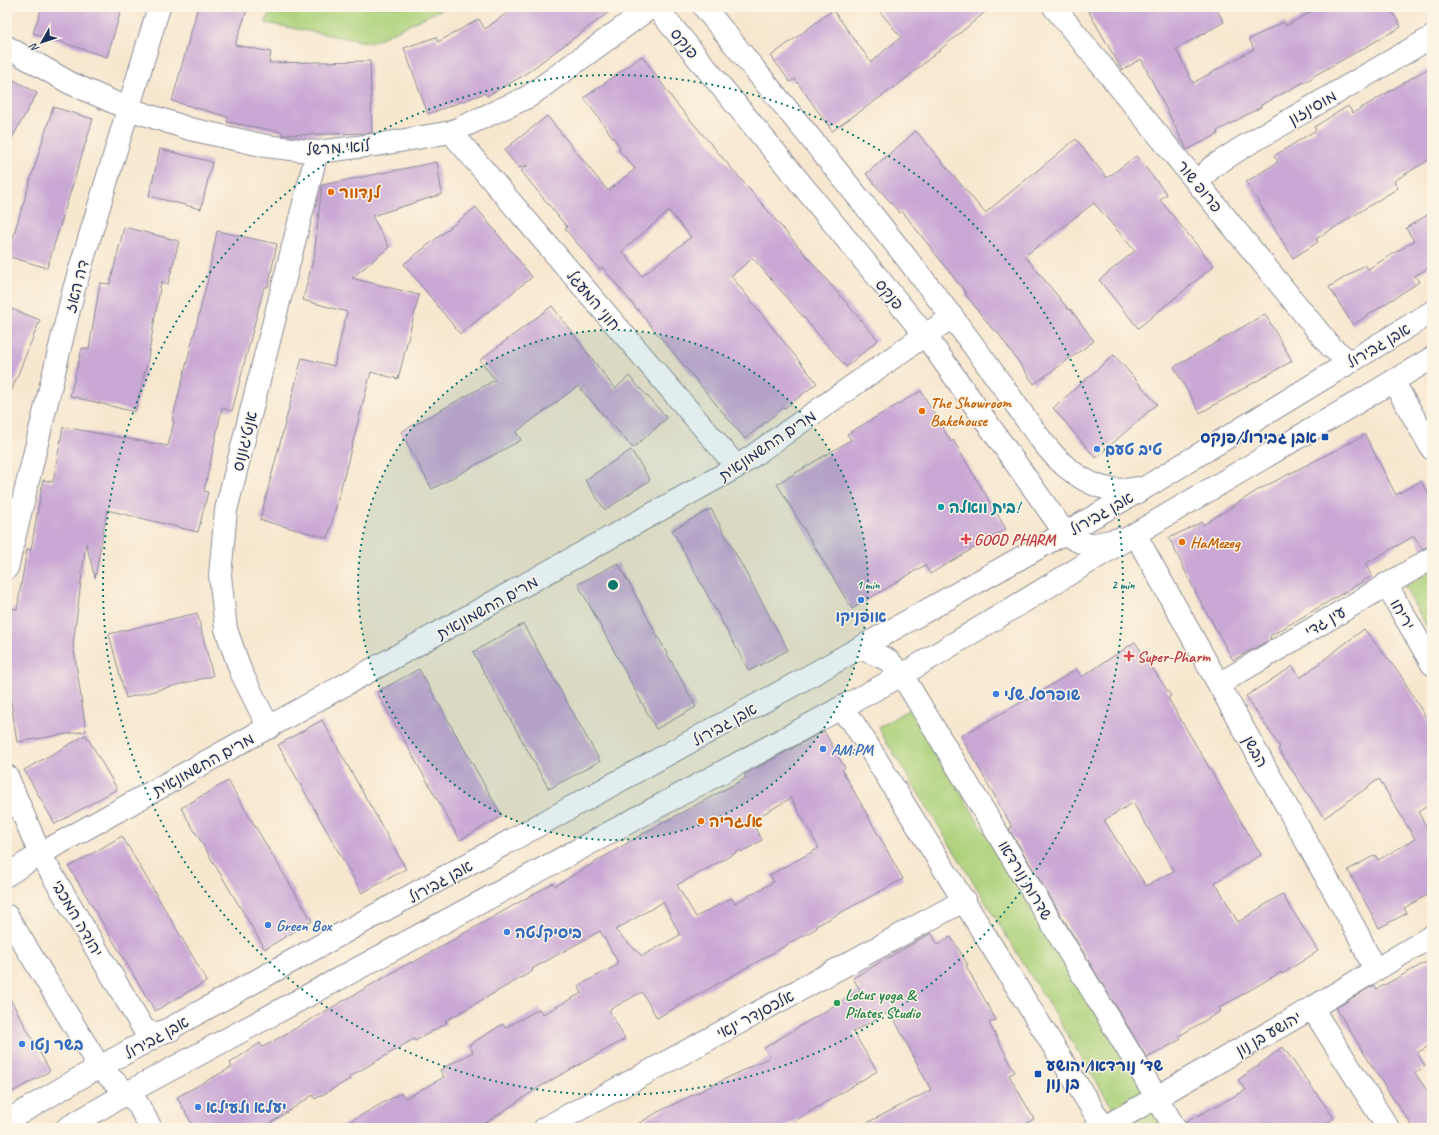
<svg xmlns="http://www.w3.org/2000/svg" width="1439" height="1135" font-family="Caveat,'Playpen Sans Hebrew',sans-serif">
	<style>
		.green { fill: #add27c; stroke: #64806d }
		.building { fill: #caa8d5; fill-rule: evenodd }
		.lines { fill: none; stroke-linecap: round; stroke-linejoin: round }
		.minor-casing { stroke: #898b96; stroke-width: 24 }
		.major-casing { stroke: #898b96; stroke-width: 24 }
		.minor { stroke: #fff; stroke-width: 22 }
		.major { stroke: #fff; stroke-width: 22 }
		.ring { fill: none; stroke: #0f766e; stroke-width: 2; stroke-dasharray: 2 4 }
		.food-dot { fill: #e8710a; stroke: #fcf5e5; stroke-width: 1.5 }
		.transit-dot { fill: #1a4fb4; stroke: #fcf5e5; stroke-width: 1.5 }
		.shop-dot { fill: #3f7fe0; stroke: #fcf5e5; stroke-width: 1.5 }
		.culture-dot { fill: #0f9aa8; stroke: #fcf5e5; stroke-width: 1.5 }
		.health-dot { fill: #e0444e; stroke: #fcf5e5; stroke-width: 1.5 }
		.leisure-dot { fill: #2e9e5b; stroke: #fcf5e5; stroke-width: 1.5 }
		.labels { text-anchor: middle; stroke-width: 3; stroke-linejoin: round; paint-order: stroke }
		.street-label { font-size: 16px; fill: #1b2f5e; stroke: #fcf5e5 }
		.food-label { font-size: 16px; font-weight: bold; fill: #c56008; stroke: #fcf5e5; text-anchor: start }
		.transit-label { font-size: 16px; font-weight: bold; fill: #164399; stroke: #fcf5e5; text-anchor: end }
		.shop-label { font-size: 16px; font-weight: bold; fill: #366cbe; stroke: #fcf5e5; text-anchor: start }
		.culture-label { font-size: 16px; font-weight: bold; fill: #0d838f; stroke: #fcf5e5; text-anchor: start }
		.health-label { font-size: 16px; font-weight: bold; fill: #be3a42; stroke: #fcf5e5; text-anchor: start }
		.leisure-label { font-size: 16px; font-weight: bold; fill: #27864d; stroke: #fcf5e5; text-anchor: start }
		.centre { fill: #0f766e; stroke: #fcf5e5; stroke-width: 2 }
		.ring-label { font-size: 12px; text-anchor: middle; font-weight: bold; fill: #0f766e; stroke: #fcf5e5; stroke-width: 3; stroke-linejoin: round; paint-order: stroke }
	</style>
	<rect width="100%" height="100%" fill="#fcf5e5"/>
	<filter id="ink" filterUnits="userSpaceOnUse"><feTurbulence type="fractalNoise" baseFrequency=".025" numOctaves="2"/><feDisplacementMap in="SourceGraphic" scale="8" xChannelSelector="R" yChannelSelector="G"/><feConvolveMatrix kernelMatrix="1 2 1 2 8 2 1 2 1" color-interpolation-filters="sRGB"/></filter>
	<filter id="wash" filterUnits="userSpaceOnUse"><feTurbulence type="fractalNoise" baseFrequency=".012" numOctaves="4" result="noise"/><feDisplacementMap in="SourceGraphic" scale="16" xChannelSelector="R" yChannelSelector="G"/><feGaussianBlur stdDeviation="0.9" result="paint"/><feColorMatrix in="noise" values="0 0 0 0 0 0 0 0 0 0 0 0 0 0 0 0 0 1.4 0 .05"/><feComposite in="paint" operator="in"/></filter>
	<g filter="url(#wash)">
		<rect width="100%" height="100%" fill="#f7e7cf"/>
		<path class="green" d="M273,7h173l-75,36 -106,-20z
			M1432,571v65l-28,-50z
			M909,709l258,419h-42l-247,-400z"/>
		<g id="blocks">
			<path class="building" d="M42,7h80l-15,50 -74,-24z
				M198,7h50l-13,38 36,7 -2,11 101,-2 2,72 -90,2v-3l-55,-10 1,-5 -56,-16z
				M515,7h101l-95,70 -34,19 -2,-3 -57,21 -24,-66 32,-11 2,5 41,-23 6,10z
				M876,7h115l-92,77 -67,47 -37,-52 -5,3 -19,-26 62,-46 38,52 30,-25z
				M1086,7h129l9,15 -48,27 17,34 61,-34 -5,-10 35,-17 2,4 33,-19h71l11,20 -89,50v1l-51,27v2l-44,24 1,3 -31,16 -46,-91 -19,11z
				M642,56l33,46 203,238 -32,27 -93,-109 -22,18 86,107 -32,25 -1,-1 -39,32 -143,-172 -2,3 -35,-41 2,-2 -46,-56 7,-6 -9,3 -15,-18 43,-34 61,75 27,-22 -17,-20 2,-2 -36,-49zM669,211l22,26 -49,39 -20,-25z
				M1432,66v92l-38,23 4,7 -82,51 2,3 -25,16 -47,-76 32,-20 -4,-6 42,-26 -2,-3 34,-21 5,7z
				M7,76l30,17 -30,54z
				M53,107l40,12 -46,149 -40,-12z
				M916,131l69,82 91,-74 31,39 29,-22 31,38 -7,6 54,66 -76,62 -39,-48 36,-29 -41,-48 -69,53 44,54 1,-1 24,32 -60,43 -38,-54 -2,1 -29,-37 1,-1 -64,-82 -2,2 -34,-39z
				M160,149l52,13 -11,47 -52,-13z
				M437,162l5,32 -70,22 17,31 -37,31 67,17 -21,84 -27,-7 -43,166 -68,-18 42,-162 32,8 13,-54 -44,-12 11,-44 8,-71z
				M476,207l56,70 -72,57 -56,-70z
				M1432,212v58l-2,-3 -15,9 4,6 -66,43 -24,-38 36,-22 3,4 46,-28 -8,-13z
				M124,227l55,14 -11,43 -7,-2 -14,82 -12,48 -65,-16 12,-48 7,1 11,-66 10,1z
				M217,231l60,13 -9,43h-4l-32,124 -10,-3 -18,83 4,1 -10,40 -91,-22 -12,68 -9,-35 -13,101 13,87 -69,11 -10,-66v-42l3,-26 7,1 10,-60 4,1 12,-70 10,2 10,-55 105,19 6,-25h-2l35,-138z
				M552,306l63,83 14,-13 38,42 -34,30 -55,-62 -62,46 5,8 -89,49 -31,-57 94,-52 -15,-20z
				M7,307l33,13 -32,79h-1z
				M1265,314l27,47 -92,52 -26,-46z
				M1114,355l43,49 -61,54 -43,-50z
				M921,391l30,51 2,-2 53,89 -76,45 -5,-9 -73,44 -75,-125 74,-44 -4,-6z
				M1365,435l31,60 25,-14 11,19v46l-10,3 -8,-13 -49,28 7,12 -102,60 1,3 -38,21 -37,-67 -27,-55 33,-16 1,3 55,-35z
				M631,450l19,30 -45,30 -20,-30z
				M711,509l77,141 -39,21 -77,-141z
				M618,563l78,144 -40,22 -78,-145z
				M197,613l16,63 -87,22 -17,-64z
				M523,624l77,137 -51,28 -76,-137z
				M1364,629l36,45 32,54v75l-14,9 11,19 3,-2v63l-28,16 3,5 -28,15 -31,-58 27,-15 3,5 37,-21 -36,-60 -55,39 -46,-69 2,-2 -34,-51 47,-30 7,12z
				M1135,642l36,54 -3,2 93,157 -46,27 23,40 44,-28 36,57 -36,23 -1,-2 -62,36 2,3 -42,25 2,3 -34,19 -138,-229 3,-2 -51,-91 66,-37 1,1 48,-31 6,8zM1133,803l41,68 -28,15 -42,-66z
				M419,669l83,147 -42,24 -83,-148z
				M322,720l84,149 -44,24 -84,-148z
				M824,731l21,37 -3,2 61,109 -87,47 1,2 -160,90 -15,-26 -33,18 16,29 -84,47 -63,42h-140l63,-35 5,5 38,-21 -4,-7 33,-18 -4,-7 34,-21 2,4 34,-19 4,5 39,-21 -4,-7 39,-21 -1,-2 2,-1 -18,-31 -68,38 1,2 -88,50 2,2 -32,18 -1,-2 -65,38 1,2 -35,20 -2,-4 -50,33h-69l-17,-31 55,-30 -2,-4 30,-20 3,4 148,-85 1,1 141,-80 2,3 91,-54 100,-54 -2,-3zM791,798l28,50 -49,27 4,7 -39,21 -4,-5 -35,19 -19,-32 64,-35 1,2 20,-12 -11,-19zM663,902l17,33 -38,21 -27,-26z
				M86,735l31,54 -62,35 -31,-54z
				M228,781l84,140 -47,28 -84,-141z
				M122,836l85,145 -52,30 -86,-144z
				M931,933l7,12 13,-8 17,28 -2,1 30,54 -7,3 26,49 -6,3 25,44 -15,9h-162l74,-38 -41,-79 -37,21 24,39 -94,57h-152l27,-16 112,-55 -6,-9 96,-58 -7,-12z
				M1432,959v85l-15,9 8,13 -10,7 17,25v30h-18l-27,-38 -51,-82 38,-23 3,4z
				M7,993l43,78 -43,24z
				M1283,1047l51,71 -14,10h-133l-1,-6 60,-32 -8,-10z"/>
		</g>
	</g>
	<g filter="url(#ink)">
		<use href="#blocks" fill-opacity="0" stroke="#898b96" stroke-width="1"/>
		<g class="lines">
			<g class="minor-casing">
				<path id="minor" d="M1054,7l277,340 18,14
					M7,47l63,36 59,26 61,20 76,17 51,6 65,-8 69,-12 77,-35 123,-90
					M451,132l286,335
					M1197,183l15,-16 31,-20 189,-110
					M1393,381l39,68
					M1135,534l224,402 15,33
					M7,568l67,-279 85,-282
					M1386,584l46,80
					M861,648l27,12 14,15 273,453
					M1219,684l213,-126
					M838,709l14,12 13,20 239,387
					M269,728l-28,-56 -15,-43 -6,-54 6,-65 91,-358
					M7,776l33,78 103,174c9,8 17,4 28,2
					M7,875l33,-21 697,-387 188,-132 28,-18
					M7,916l93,152 37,35 14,25
					M1312,1008l76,120
					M545,1128l420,-228
					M1103,1128l209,-120 120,-72"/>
			</g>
			<g class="major-casing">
				<path id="major" d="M656,7l269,328 140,198c22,16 28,12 53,6
					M704,7c83,103 168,204 248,310 23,30 45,61 67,92 14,20 28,41 46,57 23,19 44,28 73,22
					M7,1121l71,-42 728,-401 259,-145 81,-46 286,-175
					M67,1128l60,-35 775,-418 233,-141 297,-176"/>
			</g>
			<use href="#minor" class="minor"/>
			<use href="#major" class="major"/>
		</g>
	</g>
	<circle cx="613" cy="585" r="255" fill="#0f766e" fill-opacity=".12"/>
	<g class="ring">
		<circle cx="613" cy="585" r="255"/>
		<circle cx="613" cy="585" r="510"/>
	</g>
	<g class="food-dot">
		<circle cx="331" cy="192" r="4"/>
		<circle cx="922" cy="411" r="4"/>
		<circle cx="1182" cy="542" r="4"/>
		<circle cx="701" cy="821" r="4"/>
	</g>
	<g class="transit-dot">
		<rect x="1321" y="433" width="8" height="8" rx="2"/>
		<rect x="1034" y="1070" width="8" height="8" rx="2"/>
	</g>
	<g class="shop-dot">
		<circle cx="1097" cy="449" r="4"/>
		<circle cx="861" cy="600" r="4"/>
		<circle cx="996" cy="694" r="4"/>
		<circle cx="823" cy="749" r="4"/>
		<circle cx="268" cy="925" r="4"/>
		<circle cx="507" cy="932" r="4"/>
		<circle cx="22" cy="1044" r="4"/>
		<circle cx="198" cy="1107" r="4"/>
	</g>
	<circle class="culture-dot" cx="941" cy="507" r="4"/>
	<g class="health-dot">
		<path d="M964 533h4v4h4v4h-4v4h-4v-4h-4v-4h4z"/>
		<path d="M1127 650h4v4h4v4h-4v4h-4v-4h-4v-4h4z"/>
	</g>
	<circle class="leisure-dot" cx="837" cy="1003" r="4"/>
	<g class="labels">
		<g class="street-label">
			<text transform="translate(685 43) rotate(51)" y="6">פנקס</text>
			<text transform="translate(1312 107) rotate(-30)" y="6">מוסינזון</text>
			<text transform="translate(338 147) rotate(-4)" y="6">לואי מרשל</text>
			<text transform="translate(1200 186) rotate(51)" y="6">פרופ שור</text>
			<text transform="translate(76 286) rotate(-75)" y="6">דה האז</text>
			<text transform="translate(890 294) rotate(51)" y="6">פנקס</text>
			<text transform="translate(594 300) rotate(50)" y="6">חוני המעגל</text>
			<text transform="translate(1378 345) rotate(-31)" y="6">אבן גבירול</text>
			<text transform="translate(244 441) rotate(-76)" y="6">אנטיגונוס</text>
			<text transform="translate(767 445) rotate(-34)" y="6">מרים החשמונאית</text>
			<text transform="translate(1101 513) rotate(-30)" y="6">אבן גבירול</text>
			<text transform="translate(487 607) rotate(-29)" y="6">מרים החשמונאית</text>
			<text transform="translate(1403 614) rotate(60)" y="6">יריחו</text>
			<text transform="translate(1325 621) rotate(-31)" y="6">עין גדי</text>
			<text transform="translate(724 724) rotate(-29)" y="6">אבן גבירול</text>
			<text transform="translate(1256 751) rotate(61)" y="6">הבשן</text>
			<text transform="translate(203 764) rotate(-29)" y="6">מרים החשמונאית</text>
			<text transform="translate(1026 880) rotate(59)" y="6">שדרות נורדאו</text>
			<text transform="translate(440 881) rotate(-29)" y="6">אבן גבירול</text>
			<text transform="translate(78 918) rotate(60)" y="6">יהודה המכבי</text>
			<text transform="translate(755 1014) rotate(-28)" y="6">אלכסנדר ינאי</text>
			<text transform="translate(1268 1033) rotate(-30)" y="6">יהושע בן נון</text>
			<text transform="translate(156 1037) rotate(-29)" y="6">אבן גבירול</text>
		</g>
		<g class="food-label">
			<text x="339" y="198">לנדוור</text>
			<text x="930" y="408">The Showroom<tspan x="930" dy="18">Bakehouse</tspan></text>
			<text x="1190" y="548">HaMezeg</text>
			<text x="709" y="827">אלגריה</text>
		</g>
		<g class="transit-label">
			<text x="1317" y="443">אבן גבירול/פנקס</text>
			<text x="1046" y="1071" text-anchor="start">שד׳ נורדאו/יהושע<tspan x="1046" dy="18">בן נון</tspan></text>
		</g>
		<g class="shop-label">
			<text x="1105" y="455">טיב טעם</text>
			<text x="861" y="622" text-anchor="middle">אופניקו</text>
			<text x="1004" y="700">שופרסל שלי</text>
			<text x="831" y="755">AM:PM</text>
			<text x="276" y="931">Green Box</text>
			<text x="515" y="938">ביסיקלטה</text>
			<text x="30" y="1050">בשר נטו</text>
			<text x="206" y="1113">יעלא ולעילא</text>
		</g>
		<g class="culture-label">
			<text x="949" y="513">בית וואלה!</text>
		</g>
		<g class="health-label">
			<text x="974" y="545">GOOD PHARM</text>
			<text x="1137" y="662">Super-Pharm</text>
		</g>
		<g class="leisure-label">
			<text x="845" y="1000">Lotus yoga &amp;<tspan x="845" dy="18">Pilates Studio</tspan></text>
		</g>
	</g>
	<circle cx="613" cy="585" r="6" class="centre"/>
	<g class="ring-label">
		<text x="868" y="589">1 min</text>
		<text x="1123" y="589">2 min</text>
	</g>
	<rect width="1439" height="1135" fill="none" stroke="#fcf5e5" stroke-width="24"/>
	<g transform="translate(42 42) rotate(231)" stroke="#fcf5e5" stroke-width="3" paint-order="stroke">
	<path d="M0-3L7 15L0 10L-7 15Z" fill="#1b2f5e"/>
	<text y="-6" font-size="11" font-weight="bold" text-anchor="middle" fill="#1b2f5e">N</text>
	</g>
</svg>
